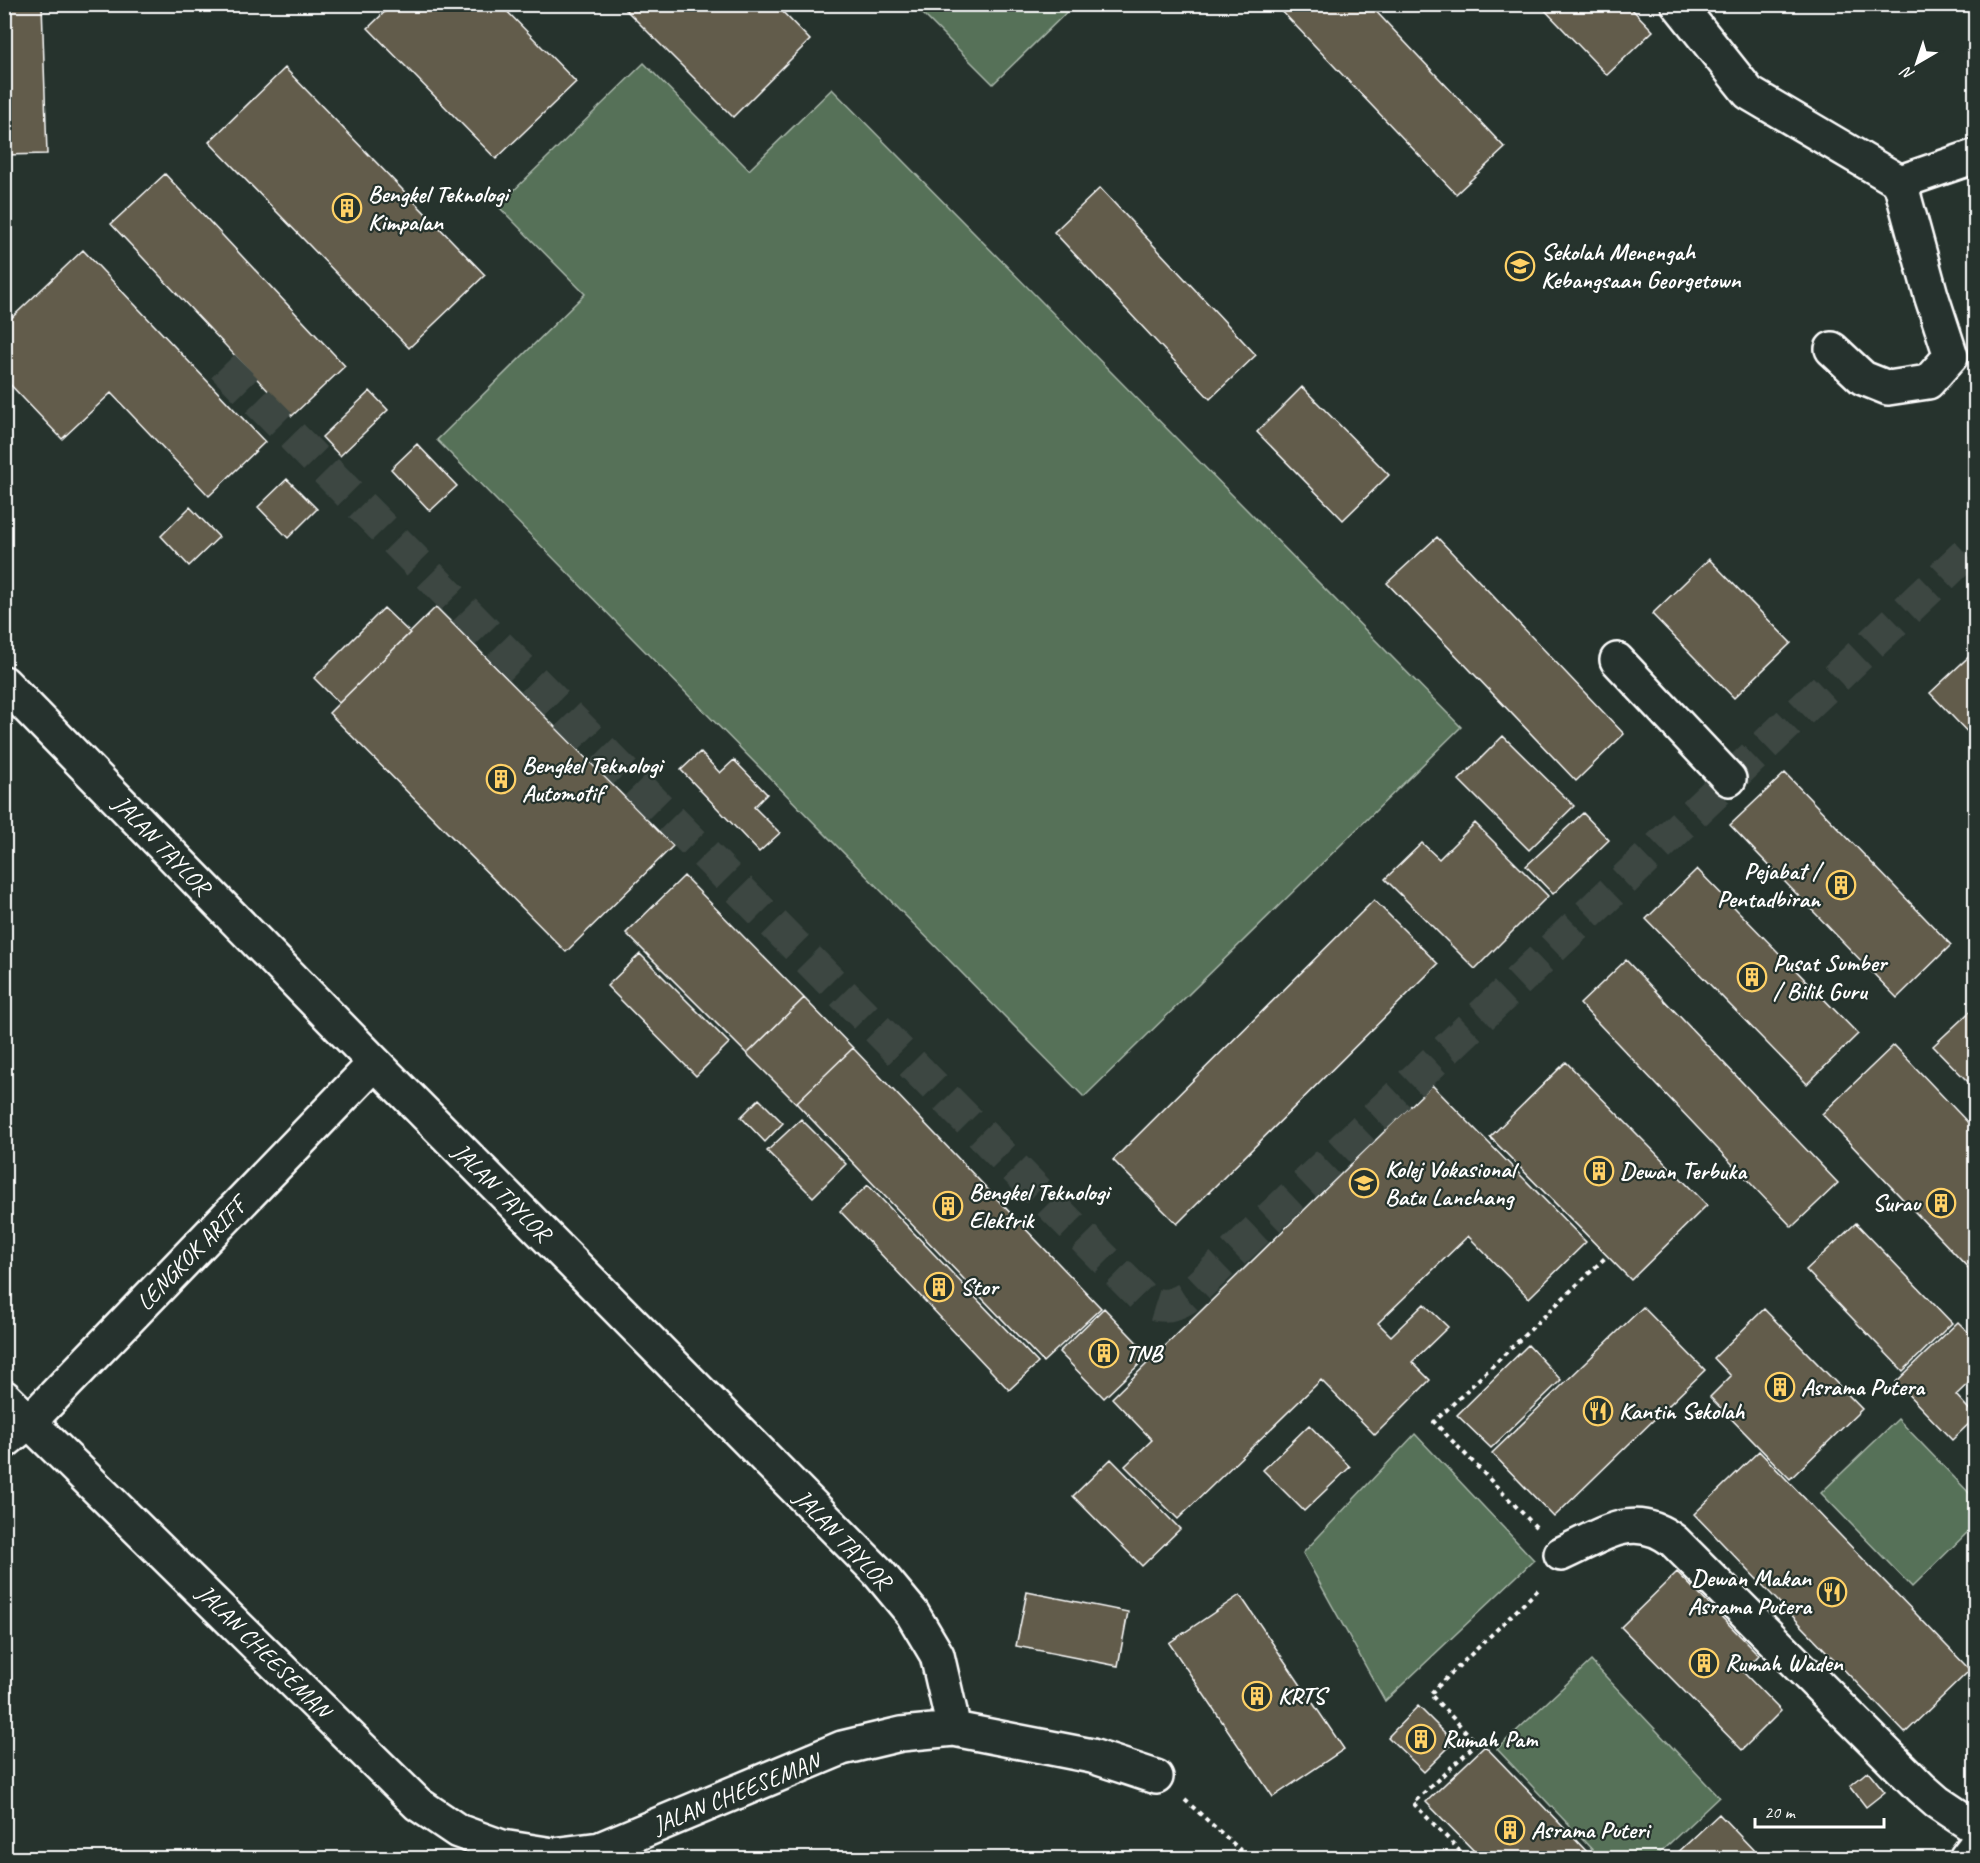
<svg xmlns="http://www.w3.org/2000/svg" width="1980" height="1863" font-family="Caveat,sans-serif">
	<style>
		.green { fill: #567158; stroke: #aab8ac; stroke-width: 1.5 }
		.building { fill: #625c4b; stroke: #fff; stroke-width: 1.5 }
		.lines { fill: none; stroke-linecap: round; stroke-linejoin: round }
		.minor-tunnel { stroke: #3c4742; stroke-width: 33; stroke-dasharray: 33 16; stroke-linecap: butt }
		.minor-casing { stroke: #fff; stroke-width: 38 }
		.major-casing { stroke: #fff; stroke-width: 38 }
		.path { stroke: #fff; stroke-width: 4; stroke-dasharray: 4.5 4.5; stroke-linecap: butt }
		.minor { stroke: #26332d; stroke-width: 33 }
		.major { stroke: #26332d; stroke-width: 33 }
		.labels { text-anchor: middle; stroke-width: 4.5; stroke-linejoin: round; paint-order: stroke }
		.poi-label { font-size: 24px; font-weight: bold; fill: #fff; stroke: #26332d; text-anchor: start }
		.street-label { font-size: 24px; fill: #fff; stroke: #26332d }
	</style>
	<rect width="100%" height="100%" fill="#26332d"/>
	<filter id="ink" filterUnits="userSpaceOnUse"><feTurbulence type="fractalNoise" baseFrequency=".0167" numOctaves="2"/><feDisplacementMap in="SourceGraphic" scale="12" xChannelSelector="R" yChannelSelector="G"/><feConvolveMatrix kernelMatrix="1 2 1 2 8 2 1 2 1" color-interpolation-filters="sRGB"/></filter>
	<g filter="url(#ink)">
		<path class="green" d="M914,5h160l-81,79z
			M644,63l105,107 83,-81 629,638 -377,370 -647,-657 148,-146 -87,-88z
			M1898,1419l77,80v26l-63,62 -91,-94z
			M1415,1434l119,126 -149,141 -82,-148z
			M1591,1661l128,136 -65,61h-54l-103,-109z"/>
		<path class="building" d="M4,4h38l5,150 -43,1z
			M393,4h107l76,78 -80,77 -128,-131z
			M620,4h155l35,36 -77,77z
			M1275,4h94l136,144 -49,46z
			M1539,4h88l26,27 -46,44z
			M285,68l200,207 -76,73 -200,-206z
			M165,174l180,192 -53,50 -181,-192z
			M1100,188l156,167 -46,44 -156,-167z
			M83,250l182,192 -56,54 -98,-103 -49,46 -58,-61v-53z
			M1302,387l87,88 -46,45 -86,-88z
			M370,391l18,19 -48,46 -18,-19z
			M417,444l40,42 -27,25 -39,-42z
			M287,479l30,30 -29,29 -30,-31z
			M190,507l29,30 -30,29 -28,-30z
			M1437,537l187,197 -48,47 -189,-198z
			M1709,559l82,84 -57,55 -82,-84z
			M436,607l237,239 -107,106 -237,-239z
			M384,608l26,25 -71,70 -25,-25z
			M1976,650v91l-46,-48z
			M1503,736l71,70 -45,44 -70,-70z
			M700,752l20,21 14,-13 33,34 -13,13 26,26 -21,19 -78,-82z
			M1785,773l166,172 -54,53 -167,-173z
			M1583,813l26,27 -56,54 -27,-28z
			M1475,823l73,73 -73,73 -90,-90 37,-36 17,16z
			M1697,869l161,165 -51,50 -161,-165z
			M684,876l120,122 -57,56 -121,-121z
			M1374,900l64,64 -261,260 -64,-64z
			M640,954l89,89 -33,33 -89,-90z
			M1626,960l212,223 -46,44 -212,-223z
			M804,998l49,50 -57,55 -49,-49z
			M1976,1006v84l-43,-44z
			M1894,1045l82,86v145l-154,-162z
			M853,1048l248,260 -58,54 -247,-259z
			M1566,1062l141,143 -76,75 -141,-143z
			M1432,1085l154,157 -57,56 -61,-62 -90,87 13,13 33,-32 24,23 -36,35 18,18 -55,55 -54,-55 -143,139 -53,-53 27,-26 -40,-42z
			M759,1099l24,24 -18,19 -24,-25z
			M801,1119l45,45 -33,33 -46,-46z
			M868,1185l170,178 -29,27 -169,-179z
			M1856,1223l96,100 -49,48 -97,-101z
			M1643,1307l62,63 -151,147 -62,-64z
			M1104,1308l45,47 -45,43 -45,-46z
			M1764,1309l98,100 -72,70 -80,-82 21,-21 -17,-18z
			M1958,1322l18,18v36l-20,19 20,22 -24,23 -56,-58z
			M1528,1345l33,35 -70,68 -34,-33z
			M1309,1425l41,42 -46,44 -41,-41z
			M1759,1451l211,219 -65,63 -211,-219z
			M1111,1459l69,70 -38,37 -69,-70z
			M1677,1572l82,83 -16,17 38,39 -39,39 -121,-123z
			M1027,1592l101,20 -10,54 -102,-20z
			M1240,1595l104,154 -71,48 -104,-154z
			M1418,1706l36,36 -30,30 -36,-35z
			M1485,1746l108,112h-112l-55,-56z
			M1868,1771l17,21 -19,15 -16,-21z
			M1719,1814l42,44h-89z"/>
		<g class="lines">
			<path class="minor-tunnel" d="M223,366l919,931c15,11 28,11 44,1l790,-754"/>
			<g class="minor-casing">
				<path id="minor" d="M1678,4l71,89 151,89 31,113 20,61 -23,26 -40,6 -25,-10 -31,-29
					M1900,182l76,-26
					M1617,660l112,119
					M4,683l371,380 503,509 34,41 25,42 17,74
					M4,1397l414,407 40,27 44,16 51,8 47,-6 242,-101 59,-14 53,-5 138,27 64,21
					M4,1442l26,-21 345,-358
					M1561,1554c41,-18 72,-45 113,-13l247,247 16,14 39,26"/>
			</g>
			<g class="major-casing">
				<path id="major" d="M1966,1858l10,-13"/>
			</g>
			<path class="path" d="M1536,1527l-102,-105 173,-166
				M1185,1800l64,58
				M1467,1858l-54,-55 64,-60 -47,-49 111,-107"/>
			<use href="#minor" class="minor"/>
			<use href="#major" class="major"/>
		</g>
	</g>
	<defs>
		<g id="building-ring" transform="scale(1.5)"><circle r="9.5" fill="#26332d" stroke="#ffd166" stroke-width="1.5"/><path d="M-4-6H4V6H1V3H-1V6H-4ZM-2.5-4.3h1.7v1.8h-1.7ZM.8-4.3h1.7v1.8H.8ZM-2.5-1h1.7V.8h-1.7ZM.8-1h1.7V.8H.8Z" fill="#ffd166"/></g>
		<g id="school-ring" transform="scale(1.5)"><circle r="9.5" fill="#26332d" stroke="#ffd166" stroke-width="1.5"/><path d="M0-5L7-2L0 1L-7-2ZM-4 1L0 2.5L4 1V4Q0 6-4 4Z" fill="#ffd166"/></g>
		<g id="university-ring" transform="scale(1.5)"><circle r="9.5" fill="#26332d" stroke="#ffd166" stroke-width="1.5"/><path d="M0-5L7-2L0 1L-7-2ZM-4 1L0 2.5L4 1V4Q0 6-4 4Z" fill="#ffd166"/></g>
		<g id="restaurant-ring" transform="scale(1.5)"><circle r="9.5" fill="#26332d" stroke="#ffd166" stroke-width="1.5"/><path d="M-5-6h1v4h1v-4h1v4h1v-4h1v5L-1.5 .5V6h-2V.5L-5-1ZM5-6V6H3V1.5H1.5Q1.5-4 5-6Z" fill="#ffd166"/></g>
	</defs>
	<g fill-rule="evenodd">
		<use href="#building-ring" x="347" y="208"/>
		<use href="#school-ring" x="1520" y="266"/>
		<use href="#building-ring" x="501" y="779"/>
		<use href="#building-ring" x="1841" y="885"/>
		<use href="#building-ring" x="1752" y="977"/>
		<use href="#building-ring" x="1599" y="1171"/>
		<use href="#university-ring" x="1364" y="1183"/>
		<use href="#building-ring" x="1941" y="1203"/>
		<use href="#building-ring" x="948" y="1206"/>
		<use href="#building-ring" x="939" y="1287"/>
		<use href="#building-ring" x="1104" y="1353"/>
		<use href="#building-ring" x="1780" y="1387"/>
		<use href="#restaurant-ring" x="1598" y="1411"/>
		<use href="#restaurant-ring" x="1832" y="1592"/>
		<use href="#building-ring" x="1704" y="1663"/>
		<use href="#building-ring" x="1257" y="1696"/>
		<use href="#building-ring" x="1421" y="1739"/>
		<use href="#building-ring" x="1510" y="1830"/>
	</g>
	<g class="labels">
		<g class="poi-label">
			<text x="368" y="202">Bengkel Teknologi<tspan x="368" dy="28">Kimpalan</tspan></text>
			<text x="1541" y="260">Sekolah Menengah<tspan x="1541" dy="28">Kebangsaan Georgetown</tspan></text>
			<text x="522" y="773">Bengkel Teknologi<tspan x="522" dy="28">Automotif</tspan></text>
			<text x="1820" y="879" text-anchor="end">Pejabat /<tspan x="1820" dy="28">Pentadbiran</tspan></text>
			<text x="1773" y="971">Pusat Sumber<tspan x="1773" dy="28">/ Bilik Guru</tspan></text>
			<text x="1385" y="1177">Kolej Vokasional<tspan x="1385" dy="28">Batu Lanchang</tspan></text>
			<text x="1620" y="1179">Dewan Terbuka</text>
			<text x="969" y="1200">Bengkel Teknologi<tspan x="969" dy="28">Elektrik</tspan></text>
			<text x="1920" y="1211" text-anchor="end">Surau</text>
			<text x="960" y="1295">Stor</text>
			<text x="1125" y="1361">TNB</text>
			<text x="1801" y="1395">Asrama Putera</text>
			<text x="1619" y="1419">Kantin Sekolah</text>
			<text x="1811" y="1586" text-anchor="end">Dewan Makan<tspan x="1811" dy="28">Asrama Putera</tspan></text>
			<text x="1725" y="1671">Rumah Waden</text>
			<text x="1278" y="1704">KRTS</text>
			<text x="1442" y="1747">Rumah Pam</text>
			<text x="1531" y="1838">Asrama Puteri</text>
		</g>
		<g class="street-label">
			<text transform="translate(162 845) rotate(46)" y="8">JALAN TAYLOR</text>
			<text transform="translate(502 1192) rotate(45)" y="8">JALAN TAYLOR</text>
			<text transform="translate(191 1254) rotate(-46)" y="8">LENGKOK ARIFF</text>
			<text transform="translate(843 1539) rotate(46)" y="8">JALAN TAYLOR</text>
			<text transform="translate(264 1651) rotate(45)" y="8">JALAN CHEESEMAN</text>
			<text transform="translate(736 1793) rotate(-22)" y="8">JALAN CHEESEMAN</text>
		</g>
	</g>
	<rect width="1980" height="1863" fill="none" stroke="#26332d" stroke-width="24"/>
	<rect x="12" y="12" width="1956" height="1839" fill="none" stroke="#fff" stroke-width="2" filter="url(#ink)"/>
	<g transform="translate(1917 63) rotate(219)" stroke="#26332d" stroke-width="4.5" paint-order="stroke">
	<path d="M0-4.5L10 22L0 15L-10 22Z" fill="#ffffff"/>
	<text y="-9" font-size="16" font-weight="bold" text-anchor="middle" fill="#ffffff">N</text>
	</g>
	<path d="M1755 1818v9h129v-9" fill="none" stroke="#ffffff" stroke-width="3"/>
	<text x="1764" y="1818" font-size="18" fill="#ffffff" stroke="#26332d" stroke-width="4.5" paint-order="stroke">20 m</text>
</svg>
